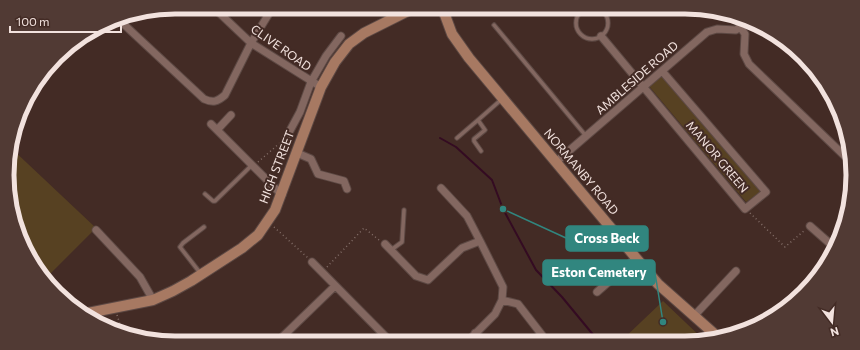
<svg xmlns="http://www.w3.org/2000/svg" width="860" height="350" font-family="Commissioner,sans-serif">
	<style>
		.green { fill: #574122 }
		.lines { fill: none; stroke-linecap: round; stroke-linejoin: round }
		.stream { stroke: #340b22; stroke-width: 2 }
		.lane-casing { stroke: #5d4944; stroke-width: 5.5 }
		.street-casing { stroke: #5d4944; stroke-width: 9 }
		.secondary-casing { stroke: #5d4944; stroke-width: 12 }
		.path { stroke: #846f69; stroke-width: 1.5; stroke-dasharray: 1 3; stroke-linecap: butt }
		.lane { stroke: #836760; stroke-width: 3.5 }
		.street { stroke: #836760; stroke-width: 7 }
		.secondary { stroke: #a77962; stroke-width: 10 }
		.labels { text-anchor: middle; stroke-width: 4; stroke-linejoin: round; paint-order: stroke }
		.street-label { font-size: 12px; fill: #f2e2de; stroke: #432b25 }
		.rim { fill: none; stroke: #f2e2de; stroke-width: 5 }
		.leader { fill: none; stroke: #31867f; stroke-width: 1.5 }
		.callout-dot { fill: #31867f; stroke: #432b25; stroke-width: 1.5 }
		.callout { fill: #31867f; stroke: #31867f; stroke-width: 1.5 }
		.callout-label { font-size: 13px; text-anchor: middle; font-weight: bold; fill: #fff }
	</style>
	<rect width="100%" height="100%" fill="#432b25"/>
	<path class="green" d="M660,73l102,118 -16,11 -97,-116z
		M10,147l86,81 -50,50 -16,-19 -20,-51 -2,-55z
		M663,301l43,41h-86z"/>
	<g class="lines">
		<path class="stream" d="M440,138l16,9 36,33 11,29 33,61 26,27 33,40 1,5"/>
		<g class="lane-casing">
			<path id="lane" d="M576 23a16 16 0 1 1 32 0a16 16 0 1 1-32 0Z
				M494,25l92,111
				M457,138l21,-18
				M481,151l-7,-10v-2l11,-9 -7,-10 24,-21
				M205,194l8,7h2l37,-36
				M391,250l11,-8 2,-32
				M201,274l-21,-27 3,-4 21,-16"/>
		</g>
		<g class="street-casing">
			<path id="street" d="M213,7l38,36 70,44
				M117,18l87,81c9,4 13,3 21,-4l26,-52 22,-36
				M745,19l-1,4 -4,4 5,7 -1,20 5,10 104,100
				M601,36l144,173 21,-17 -104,-121
				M211,124l71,71
				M217,130l14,-15
				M286,138l14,-26 11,-30 15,-26 15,-20
				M297,153l14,6 7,15 26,7 3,8
				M556,162l151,-130 10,-3 19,1 4,-3
				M441,188l26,28 13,25
				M810,226l25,22
				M96,230l44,47 13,23
				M385,244l31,32 12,4 34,-32 18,-7 23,46 -1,13 -7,14 -28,28
				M312,262l79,80
				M597,292l39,-34
				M502,300l16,4 24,31
				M694,316l42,-45
				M475,333l9,9
				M375,342l8,-8
				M276,343l59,-57"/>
		</g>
		<g class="secondary-casing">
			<path id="secondary" d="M442,7l10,27 17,24 167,200 22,26 61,54
				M83,314l70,-14 20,-9 18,-10 51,-33 16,-13 17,-25 46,-123 14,-25 14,-18 15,-11 52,-26"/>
		</g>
		<path class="path" d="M382,7l4,6
			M777,38v1h2
			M258,162l23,-20
			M750,213l35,34 20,-17
			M274,227l34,31
			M327,267l37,-39 15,12
			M117,315l6,19"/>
		<use href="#lane" class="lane"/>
		<use href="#street" class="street"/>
		<use href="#secondary" class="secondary"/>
	</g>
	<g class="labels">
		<g class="street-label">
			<text transform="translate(281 48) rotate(35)" y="4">CLIVE ROAD</text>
			<text transform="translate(637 78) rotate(-41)" y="4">AMBLESIDE ROAD</text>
			<text transform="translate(717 157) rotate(50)" y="4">MANOR GREEN</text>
			<text transform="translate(277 167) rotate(-69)" y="4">HIGH STREET</text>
			<text transform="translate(581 172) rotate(50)" y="4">NORMANBY ROAD</text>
		</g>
	</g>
	<path d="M0 0H860V350H0ZM175 14H685A161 161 0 0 1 846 175V175A161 161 0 0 1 685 336H175A161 161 0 0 1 14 175V175A161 161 0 0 1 175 14Z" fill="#513a34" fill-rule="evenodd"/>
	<path class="rim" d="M175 14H685A161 161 0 0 1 846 175V175A161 161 0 0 1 685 336H175A161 161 0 0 1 14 175V175A161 161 0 0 1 175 14Z"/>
	<path class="leader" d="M503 209L566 238M663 322L655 273"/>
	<g class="callout-dot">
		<circle cx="503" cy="209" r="4"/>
		<circle cx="663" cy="322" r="4"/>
	</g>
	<g class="callout">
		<rect x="566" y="226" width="82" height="25" rx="4"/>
		<rect x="543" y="260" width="112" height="25" rx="4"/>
	</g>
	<g class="callout-label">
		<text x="607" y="243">Cross Beck</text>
		<text x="599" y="277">Eston Cemetery</text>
	</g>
	<g transform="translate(832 322) rotate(164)" stroke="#432b25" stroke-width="3" paint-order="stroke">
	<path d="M0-3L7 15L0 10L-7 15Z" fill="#f2e2de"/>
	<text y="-6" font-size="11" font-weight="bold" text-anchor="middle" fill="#f2e2de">N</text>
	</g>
	<path d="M10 26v6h111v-6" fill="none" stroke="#f2e2de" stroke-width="2"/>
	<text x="16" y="26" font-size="12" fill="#f2e2de" stroke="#432b25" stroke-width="3" paint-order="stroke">100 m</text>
</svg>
